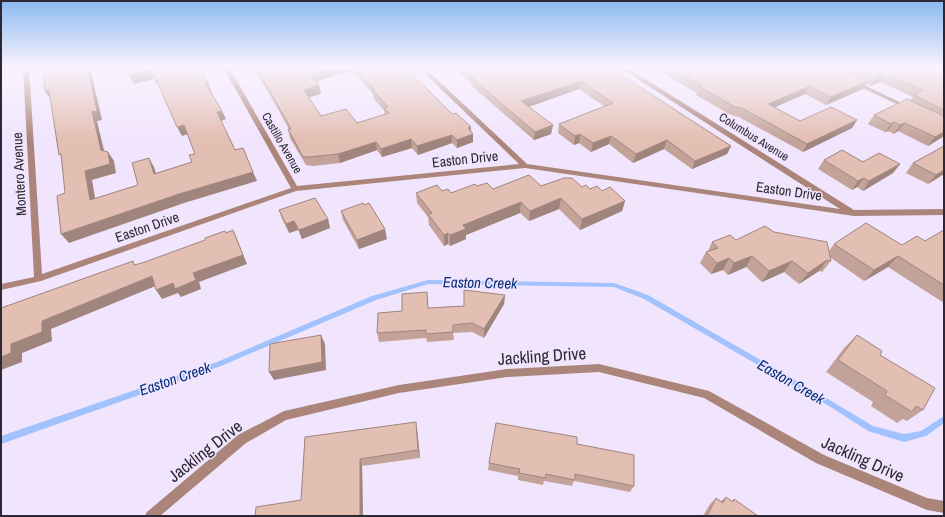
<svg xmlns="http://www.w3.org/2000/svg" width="945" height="517" font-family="'Archivo Narrow',sans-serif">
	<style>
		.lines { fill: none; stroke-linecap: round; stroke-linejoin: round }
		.stream { fill: #a1c2fc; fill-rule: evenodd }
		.minor { fill: #ab857a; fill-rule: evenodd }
		.wall { fill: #c3a399; fill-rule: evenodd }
		.shaded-wall { fill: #9f857d }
		.building { fill: #e3beb2; stroke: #9f857d }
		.labels { text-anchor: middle; stroke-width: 3; stroke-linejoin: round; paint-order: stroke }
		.far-street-label { font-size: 12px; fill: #2e2834; stroke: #f1e4fd }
		.street-label { font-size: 14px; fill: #2e2834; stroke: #f1e4fd }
		.water-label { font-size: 15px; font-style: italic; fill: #002d7c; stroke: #f1e4fd }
		.near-street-label { font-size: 17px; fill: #2e2834; stroke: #f1e4fd }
	</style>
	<rect width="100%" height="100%" fill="#f1e4fd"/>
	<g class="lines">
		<path class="stream" d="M428,280l186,3 34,12 185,107 40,24 31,8 17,-3 23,-15v7l-18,13 -22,6 -36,-11 -39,-25 -185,-107 -30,-12 -186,-3 -52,16 -155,66 -220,78v-8l216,-74 155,-66z"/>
		<path class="minor" d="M23,67h6l13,207 249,-86 -68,-121h6l68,119 222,-22 -101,-97h6l103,97 313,45 -221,-142h7l228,143 90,-1v6l-90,1 -329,-48 -229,23 -255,90 -40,9v-6l33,-7z
			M852,81h4l54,26 -1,1h-4l-53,-25z
			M599,364l110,27 115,64 103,43 17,3v12l-17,-3 -111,-47 -112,-65 -105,-26 -92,5 -108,16 -113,27 -40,23 -86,73h-15l2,-4 91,-77 46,-24 115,-26 108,-16z"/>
	</g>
	<path class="wall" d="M252,67h152l48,47 19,13v4l2,3v8l-16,6 -5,-5 -34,12 -6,-7 -30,9 -5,-7 -37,13 -27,3 -7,-1 -16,-27 -2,-9h1l-19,-34zM353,71l20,23 1,5 10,11 1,5 -28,8 -36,-7 -13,-19 13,-3 -2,-9 -3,-4z
		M453,67h52l1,1 103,-1 122,79 -4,8 -35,15 -28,-20 -31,14 -24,-19 -18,8 -12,-9 -5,2 -16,-12 1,-9 45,-18 -25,-17 -51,18 25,18 -2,9 -17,6 -61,-53v-2z
		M652,67h292v69l-16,10 -30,-15 -4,3 -6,-3 -3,1 -17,-8 6,-9 36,-15 3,-3 -33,-15 -9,4 -5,-3 -3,6 -37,16 -21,-11 -30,13 25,14 57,-1 -5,8 -49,24 -64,-35 -8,-2 -35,-20 1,-2z
		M824,160l39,2 37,2 -7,9 -30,18 -6,-4 -5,3 -34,-21z
		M913,163l31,11 -16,10 -22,-11z
		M477,186l16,3 48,-3 41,1 20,4 23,10 -3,10 -42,19 -21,-21 -30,12 -9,-8 -54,22v4l-16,7 -2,-2 -4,2 -15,-21 -1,-8 -11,-14 -1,-10 26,-2 9,2z
		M279,210l49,9 2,9 -28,11 -4,-9 -9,3 -7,-14z
		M341,211l46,28 -28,10 -16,-29z
		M944,230v73l-56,-36 -24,14 -33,-23v3l-9,11 -3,-1 -20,13 -15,-12 -22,10 -16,-15 -18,8 -5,-5 -12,4 -11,-11 6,-11 2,-1 4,-9 24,-2 38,-8 55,19 5,-7 68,1 23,-4z
		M505,295l-1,9 -20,34 -12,-6 -19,1 1,7 -27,2 -1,-4 -47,4 -2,-9 25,-22 26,-10v7l36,-2z
		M857,335l23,20 43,55 -16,11 -4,-2 -6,4 -26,-17 2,-4 -47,-30 18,-24z
		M417,429l3,29 -58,8 1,50h-108l46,-16 4,-63z
		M577,444l57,42 -4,6 -56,-11 -2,5 -28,-5 -1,4 -25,-5v-4l-30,-6 1,-7z
		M726,497l6,4 2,-2 24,17h-55l7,-12 6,-6 5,3z"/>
	<path class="shaded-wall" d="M87,67h3l12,53 -5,1 9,38 -5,-9 -9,-38z
		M336,67h16l1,4 -41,11 -2,-8z
		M150,70l4,5 4,9h-2l-2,-5 -20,5 -5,-9z
		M885,73l-5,9 -9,4 5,-9z
		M581,81l-2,8 -59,21 1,-9z
		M868,81l-5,8 -37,16 5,-8z
		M208,83l4,9 -3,1 -3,-9z
		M319,85l2,9 -15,4 -2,-8z
		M810,86l-5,8 -41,18 4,-8z
		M49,90l2,10 -6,-9z
		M222,111l4,8 -5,2 -4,-9z
		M857,120l-5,8 -49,24 4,-8z
		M894,122l-6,9 -3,1 6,-8z
		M905,123l-7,8 -4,3 6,-9z
		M184,125l4,9 -6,2 -5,-9z
		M553,125l-2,9 -17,6 1,-8z
		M471,127v8l2,-1v8l-16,6v-8l11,-12z
		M944,132v4l-16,10 7,-9z
		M580,134l-1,9 -5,2 1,-9z
		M452,135v8l-34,12 -1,-9z
		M611,136l-2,8 -18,8 2,-9z
		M411,139l1,9 -30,9 -1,-8z
		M667,140l-3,9 -31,14 3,-9z
		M376,142l1,8 -37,13 -2,-9z
		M731,146l-4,8 -35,15 3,-8z
		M108,152l6,9 2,12 -24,7 5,29 -7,-9 -5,-29z
		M149,158l5,9 5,16 -5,-9z
		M900,164l-7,9 -30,18 6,-10z
		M944,170v4l-16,10 8,-9z
		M253,172l4,9 -73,22 -115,40 -8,-9 118,-40z
		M864,178l-7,9 -5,3 6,-9z
		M561,198l-2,11 -30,12 1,-10z
		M625,201l-3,10 -42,19 2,-11z
		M521,202l-1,11 -54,22v4l-16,7v-11l13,-10z
		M328,219l2,9 -28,11 -3,-9z
		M294,221l4,9 -9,3 -3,-9z
		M385,229l2,10 -28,10 -2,-9z
		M233,230l14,34 -48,18 2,7 -20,8 -3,-4 -16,6 -6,-9 17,-7 20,-10z
		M448,233v11l-4,2v-11z
		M752,256l-6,11 -18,8 6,-12z
		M898,256l-10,11 -24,14 10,-11z
		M729,258l-6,12 -12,4 6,-11z
		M827,260l-8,11 -20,13 9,-11z
		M792,261l-8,11 -22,10 7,-11z
		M152,276l6,9 -107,44 1,12 -30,12v9l-21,8v-13l10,-13 31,-23z
		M505,295l-1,9 -20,34v-9z
		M321,335l4,9 1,26 -52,10 -5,-8z
		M416,422l1,7 3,29 -2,-8z
		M360,459l2,7 1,50h-3z"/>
	<path class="building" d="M43,67h44l10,44 -5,1 9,38 7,2 2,12 -25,7 5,29 48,-15 -6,-22 17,-5 5,16 38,-12 -3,-7 6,-1 -11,-29 -7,2 -23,-52h-2l-2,-5 -21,5 -3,-8h74l8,16 -2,1 16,27 -5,1 18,38 8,-2 10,24 -74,22 -118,40 -4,-38 8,-3 -4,-39 -2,1 -10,-65 -4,1z
		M255,67h81l-26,7 9,11 -15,5 17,26 25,-7 11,14 32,-10 -5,-5 4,-1 -15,-17h2l-20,-23h49l19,18 29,29 4,-1 15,14 -3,1 5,6 -16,6 -5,-5 -35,11 -6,-7 -30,10 -5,-7 -38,12 -28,3h-7l-15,-28h3l-24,-43z
		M462,67h43l1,1 3,-1h100l122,79 -36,15 -28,-21 -31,14 -25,-18 -18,7 -13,-9 -5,2 -16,-12 54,-21 -32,-22 -60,20 32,24 -18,7 -62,-53 3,-1z
		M669,67h170l29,14 -37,16 -21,-11 -42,18 32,17 31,-14 26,13 -50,24 -65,-36 -7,-1 -36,-21 3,-1z
		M854,67h90v43l-30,-15 9,-5 -38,-17 -9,4z
		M907,99l37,17v16l-9,5 -30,-14 -5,2 -6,-3 -3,2 -17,-9z
		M944,146v24l-8,5 -23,-12z
		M842,150l21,12 16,-9 21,11 -31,17 -5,-3 -6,3 -34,-21z
		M529,175l12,11 23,-8h8l10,9 4,-2 4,4 7,-3 5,5 8,-4 15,14 -43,18 -21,-21 -31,13 -9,-9 -58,23 3,4 -16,6 -2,-2 -4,2 -16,-21 4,-1 -16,-20 21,-8 5,6 6,-2 3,4 24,-9 2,2 10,-3 6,6z
		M315,198l13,21 -29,11 -5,-9 -8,3 -7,-14z
		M363,203l1,2 5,-2 16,26 -28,11 -16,-29z
		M866,223l36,22 15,-9 8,5 19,-11v55l-46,-29 -24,14 -40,-26z
		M765,226l9,6 53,10 4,19 -4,-1 -19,13 -16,-12 -23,10 -17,-15 -18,7 -5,-5 -12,5 -11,-11 12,-4 -6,-6 18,-7 6,5z
		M233,230l10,25 -50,18 3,7 -21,9 -2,-6 -17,7 -4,-14 -110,45v11l-31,12v9l-10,4v-49l132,-47 1,4 8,-2 63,-23v-2l20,-7 1,2z
		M464,290l41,5 -21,34 -12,-6 -19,2v7l-27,2v-4l-49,3 1,-20 24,-2v-17l25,-2 1,16 36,-2z
		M321,335l1,27 -53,10 1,-28z
		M857,335l25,16 -2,4 55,33 -12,22 -7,-4 -4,6 -27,-17 2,-4 -49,-31z
		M416,422l2,28 -58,9v57h-105l1,-9 45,-7 4,-63z
		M496,423l81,14v7l57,11v31l-59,-12v6l-29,-6 -1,4 -26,-5 1,-4 -31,-6z
		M726,497l7,5 1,-3 24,17h-51l9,-18 7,5z"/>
	<linearGradient id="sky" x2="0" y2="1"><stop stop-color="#8bbaf0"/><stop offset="0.48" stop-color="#f9f3fe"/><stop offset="1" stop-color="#f9f3fe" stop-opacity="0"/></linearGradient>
	<rect width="945" height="140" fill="url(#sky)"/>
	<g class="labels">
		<g class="far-street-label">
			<text transform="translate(754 137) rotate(32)" y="4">Columbus Avenue</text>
			<text transform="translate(282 143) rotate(60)" y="4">Castillo Avenue</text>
		</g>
		<g class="street-label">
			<text transform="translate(465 159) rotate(-6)" y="5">Easton Drive</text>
			<text transform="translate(19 174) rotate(-93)" y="5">Montero Avenue</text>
			<text transform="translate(789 191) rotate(8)" y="5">Easton Drive</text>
			<text transform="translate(147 227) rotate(-19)" y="5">Easton Drive</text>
		</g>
		<g class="water-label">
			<text transform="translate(480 283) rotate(1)" y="5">Easton Creek</text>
			<text transform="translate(175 379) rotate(-19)" y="5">Easton Creek</text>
			<text transform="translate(791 382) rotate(30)" y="5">Easton Creek</text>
		</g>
		<g class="near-street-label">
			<text transform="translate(542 356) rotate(-4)" y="6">Jackling Drive</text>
			<text transform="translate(205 451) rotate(-38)" y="6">Jackling Drive</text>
			<text transform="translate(863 459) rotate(24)" y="6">Jackling Drive</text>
		</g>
	</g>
	<rect width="945" height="517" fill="none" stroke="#2e2834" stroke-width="4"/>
</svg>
